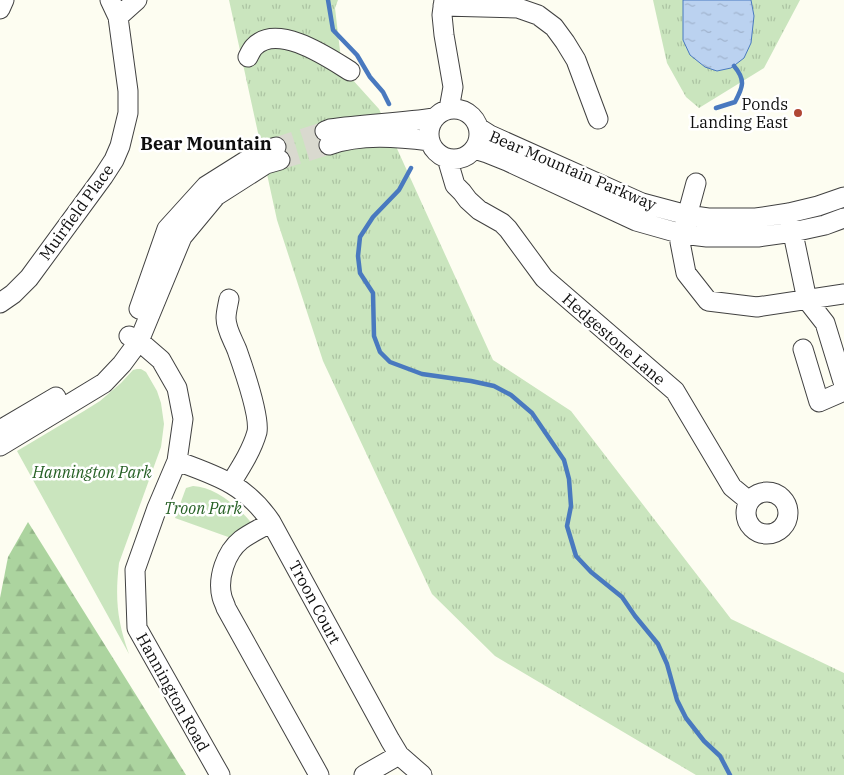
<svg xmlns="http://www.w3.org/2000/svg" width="844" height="775" font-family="'IBM Plex Serif',serif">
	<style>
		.grass { fill: url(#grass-tufts) }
		.forest { fill: url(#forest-firs) }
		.park { fill: #cae5be }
		.water { fill: url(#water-ripples); stroke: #4979bf }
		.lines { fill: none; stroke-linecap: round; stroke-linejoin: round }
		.stream { stroke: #4979bf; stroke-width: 4.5 }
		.minor-tunnel { stroke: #d9d9cf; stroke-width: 19; stroke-dasharray: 19 9; stroke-linecap: butt }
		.minor-casing { stroke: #414141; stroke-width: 21 }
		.minor { stroke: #fff; stroke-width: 19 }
		.poi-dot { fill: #b04735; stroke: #fff; stroke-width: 2 }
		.labels { text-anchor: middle; stroke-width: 5; stroke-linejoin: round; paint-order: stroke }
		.poi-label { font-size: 16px; fill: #0e0e0e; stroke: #fff; text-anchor: end }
		.street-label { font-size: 16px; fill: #0e0e0e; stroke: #fff }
		.park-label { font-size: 16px; font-style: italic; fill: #266025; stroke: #fff }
		.neighbourhood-label { font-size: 18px; font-weight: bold; fill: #0e0e0e; stroke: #fff }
	</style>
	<defs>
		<pattern id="grass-tufts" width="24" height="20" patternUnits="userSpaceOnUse" patternTransform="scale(1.25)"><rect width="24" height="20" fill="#cae5be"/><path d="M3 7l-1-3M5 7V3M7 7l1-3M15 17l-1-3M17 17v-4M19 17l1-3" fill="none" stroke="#acc3a2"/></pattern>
		<pattern id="forest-firs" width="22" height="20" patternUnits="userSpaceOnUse" patternTransform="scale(1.25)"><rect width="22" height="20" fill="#acd49f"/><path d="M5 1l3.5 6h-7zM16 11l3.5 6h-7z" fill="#93b588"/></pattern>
		<pattern id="water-ripples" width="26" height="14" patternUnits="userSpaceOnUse" patternTransform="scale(1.25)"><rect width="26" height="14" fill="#bbd2f0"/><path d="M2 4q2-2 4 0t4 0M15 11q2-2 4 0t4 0" fill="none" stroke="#a0b3cd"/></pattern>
	</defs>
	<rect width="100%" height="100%" fill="#fdfdf1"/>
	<path class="grass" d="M229,0h109l-3,8 7,60 37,41 114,251 78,51 160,208 113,54v102h-148l-201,-119 -63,-62 -109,-233 -46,-141z
		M653,0h147l-36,68 -65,40 -13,-11 -19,-34z"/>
	<path class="forest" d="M28,522l158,253h-186v-177l8,-41z"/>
	<path class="park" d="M137,369h4l5,3 11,19 4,12 3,21 -3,23 -42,116c-4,35 -2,58 10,91l-112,-203 67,-40 16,-10 21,-18 12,-13z
		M193,486c23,1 47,22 61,40l-23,12 -56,-20 11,-30z"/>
	<path class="water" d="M683,0h68l3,16 -3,27 -7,15 -13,10 -14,3 -12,-4 -15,-12 -7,-15z"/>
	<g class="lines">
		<path class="stream" d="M328,0l5,30 24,25 13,22 13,15 6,12
			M716,108l19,-6c8,-15 11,-22 -1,-36
			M411,168l-12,22 -26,27 -13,20 -2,19 2,17 13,20 1,43 6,16 10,10 32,12 49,7 23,5 17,9 21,18 32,47 5,19 2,27 -4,20 9,30 15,16 31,25 13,19 23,28 9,20 10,36 9,18 18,23 16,15 10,19"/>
		<path class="minor-tunnel" d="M276,147l49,-16
			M280,160l49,-15"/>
		<g class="minor-casing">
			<path id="minor" d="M444,0l-2,15 2,20 9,52 -4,22
				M443,6l75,2 20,7 16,12 11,15 11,18 22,59
				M0,9l4,-9
				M118,17l19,-17
				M248,57c2,-4 4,-8 6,-10 23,-25 75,11 96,24
				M429 134a25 25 0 1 1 50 0a25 25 0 1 1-50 0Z
				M479,128l11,7 152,68 45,12 21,3h48l33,-5 29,-7 26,-9
				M325,131l5,-2c35,-5 70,-6 105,-11
				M329,145c32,-11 68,-8 101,-4
				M474,149l13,4 20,8 129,60 46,13 25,3h51l35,-5 32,-7 19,-7
				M447,158l8,27 7,7 6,8 11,10 23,13 6,6 36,49 131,113 57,96 17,14
				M696,183l-16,59 6,31 22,28 49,6 87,-13
				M790,219l17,81 18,23 19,62
				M229,299c-1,6 -3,13 -3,19 0,11 7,22 11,32 6,17 23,66 20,82 -5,18 -16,35 -26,51
				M0,303l13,-9 16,-16 74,-101 11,-17 6,-14 8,-33v-22l-10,-74 -8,-17
				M139,309l28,-80 39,-43 54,-34 16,-5
				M129,336l10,5 22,19 16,28 6,31 -6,42 -20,47 -22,62 2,58 83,147
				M803,349l16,53 25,-11
				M0,430l56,-33
				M0,446l104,-63 18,-19 17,-23 43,-104 34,-41 50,-32 14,-4
				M177,461c41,15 69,24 94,61l119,218 9,15 23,20
				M746 513a21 21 0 1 1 42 0a21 21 0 1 1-42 0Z
				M271,522c-9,6 -21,11 -30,18 -15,12 -24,38 -19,57 1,4 3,7 4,11l93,167
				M364,775l35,-20"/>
		</g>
		<use href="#minor" class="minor"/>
	</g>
	<circle class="poi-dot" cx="798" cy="113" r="5"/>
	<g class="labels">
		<g class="poi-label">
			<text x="788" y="110">Ponds<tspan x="788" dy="18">Landing East</tspan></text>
		</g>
		<g class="street-label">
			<text transform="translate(573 170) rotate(23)" y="6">Bear Mountain Parkway</text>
			<text transform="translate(76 212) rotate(-54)" y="6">Muirfield Place</text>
			<text transform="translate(614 339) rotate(41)" y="6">Hedgestone Lane</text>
			<text transform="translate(315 602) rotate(62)" y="6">Troon Court</text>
			<text transform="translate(173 692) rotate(61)" y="6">Hannington Road</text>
		</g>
		<g class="park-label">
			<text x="92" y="478">Hannington Park</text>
			<text x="203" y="514">Troon Park</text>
		</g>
		<g class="neighbourhood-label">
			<text x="206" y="150">Bear Mountain</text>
		</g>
	</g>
</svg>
